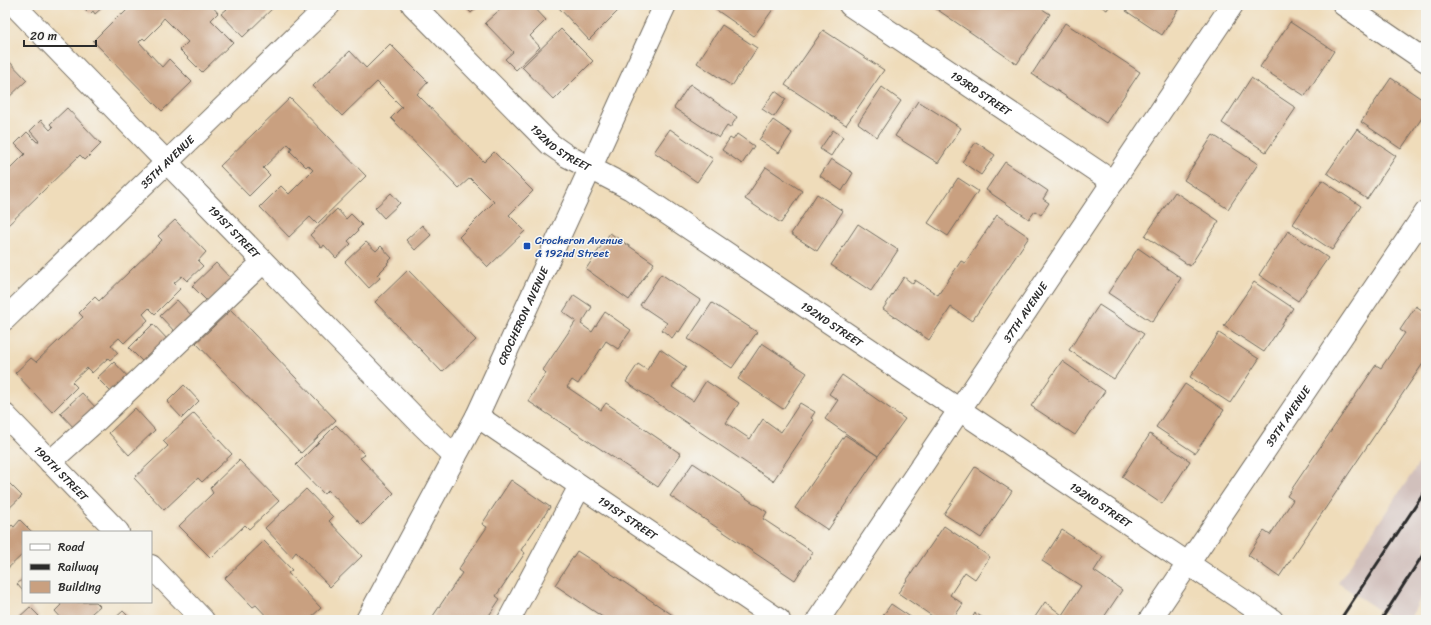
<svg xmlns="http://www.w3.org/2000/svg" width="1431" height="625" font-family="Sriracha,sans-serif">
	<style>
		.industrial { fill: #d1c0bc }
		.building { fill: #c9a080 }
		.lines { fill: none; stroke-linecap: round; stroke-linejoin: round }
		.minor-casing { stroke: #70695d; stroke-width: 24 }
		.minor { stroke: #fff; stroke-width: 22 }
		.rail { stroke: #2b2b2b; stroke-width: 3 }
		.transit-dot { fill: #1a4fb4; stroke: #f6f6f2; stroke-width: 1.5 }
		.labels { text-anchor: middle; stroke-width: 3; stroke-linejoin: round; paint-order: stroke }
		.street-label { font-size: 11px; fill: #2b2b2b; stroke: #f6f6f2 }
		.transit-label { font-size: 11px; fill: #164399; stroke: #f6f6f2; text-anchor: start }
	</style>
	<rect width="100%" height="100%" fill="#f6f6f2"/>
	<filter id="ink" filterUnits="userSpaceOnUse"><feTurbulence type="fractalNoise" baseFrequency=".025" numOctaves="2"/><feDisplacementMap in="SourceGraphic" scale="8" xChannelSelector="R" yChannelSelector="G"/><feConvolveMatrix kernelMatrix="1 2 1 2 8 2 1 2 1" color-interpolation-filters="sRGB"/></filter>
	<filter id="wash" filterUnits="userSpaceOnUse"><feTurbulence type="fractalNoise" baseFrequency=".012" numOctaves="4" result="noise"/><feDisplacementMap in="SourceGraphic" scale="16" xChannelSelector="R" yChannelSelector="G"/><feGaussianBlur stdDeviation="0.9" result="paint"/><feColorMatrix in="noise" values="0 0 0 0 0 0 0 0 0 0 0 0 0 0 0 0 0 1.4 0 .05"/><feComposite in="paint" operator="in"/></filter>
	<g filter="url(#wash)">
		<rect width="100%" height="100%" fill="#efdcba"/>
		<path class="industrial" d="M1426,453v136l-17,31h-15l-56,-37z"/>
		<g id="blocks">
			<path class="building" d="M87,5h18l-10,9 -2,-3 -3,3 -5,-5 3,-3z
				M132,5h79l7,8 -7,7 22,22 -31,30 -22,-22 8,-8 -24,-24 -4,5 1,1 -16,16 -2,-2 -4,4 23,25 7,-8 23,23 -30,29 -69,-70 27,-27 2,1z
				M223,5h53l-33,32 -22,-23 6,-5z
				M464,5h16l-9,8z
				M505,5h27l14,15 -16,16 10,11 -24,23 -11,-11 8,-7 -28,-29z
				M562,5h62l-35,35 -30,-32z
				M718,5h58l-22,31 -39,-27z
				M937,5h103l-1,2 11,7 -33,50 -82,-56z
				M1099,5h11l-3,5z
				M1130,5h51l-19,30 -36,-24z
				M1290,22l44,29 -29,45 -45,-29z
				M1065,23l75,49 -34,51 -74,-49z
				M722,25l35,23 -25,38 -35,-23z
				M561,29l32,32 -39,39 -32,-33z
				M823,30l61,40 -38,55 -61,-40z
				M390,44l38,38 -11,12 67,68 10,-10 39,39 -24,24 16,16 -37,36 -29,-30 35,-35 -24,-24 -11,10 -68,-70 11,-11 -25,-25 -35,34 -29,-30 37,-35 16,17z
				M5,57l22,23 -22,21z
				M1251,78l45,30 -30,44 -44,-29z
				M1391,78l35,24v10l-25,37 -40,-27z
				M690,84l47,33 -7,11 -3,-2 -8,12 -45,-30z
				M882,87l19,14 -24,36 -19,-14z
				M775,91l11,8 -12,18 -12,-8z
				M290,98l76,78 -49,48 -7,-7 -21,20 -29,-30 21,-21 8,8 24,-24 -5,-5 -2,2 -16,-16 2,-3 -4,-4 -25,24 7,7 -21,21 -29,-30z
				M918,101l43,27 -23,35 -43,-27z
				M67,108l34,36 -16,16 -5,-5 -75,73v-56l1,1 19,-19 -10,-10 12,-12 10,10 2,-1 -9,-10 11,-11 9,10 3,-3 -3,-3z
				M773,120l19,13 -13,20 -20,-13z
				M670,129l43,30 -16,23 -43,-30z
				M1357,129l39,27 -29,43 -40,-26z
				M833,130l10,7 -12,19 -11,-7z
				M737,134l17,12 -12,18 -20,-14 8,-12 3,2z
				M1213,135l45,29 -30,45 -44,-29z
				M976,142l19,13 -14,20 -19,-13z
				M831,159l22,14 -11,18 -22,-15z
				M1005,162l43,29 -5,8 6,4 -8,12 -6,-4 -6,8 -43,-29z
				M766,167l36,24 -21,32 -36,-24z
				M958,178l20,13 -30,45 -20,-13z
				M1322,180l39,26 -29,44 -39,-26z
				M1175,192l44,29 -29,45 -45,-30z
				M391,193l9,10 -16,15 -9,-10z
				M817,194l26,17 -26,40 -26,-17z
				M337,209l9,10 5,-5 11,11 -5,5 1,1 -10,10 3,3 -15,14 -12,-13 -2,3 -12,-13z
				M997,215l32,22 -57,84 -21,-14 -22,33 -46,-31 21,-32 9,7 2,-4 23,15 23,-34 4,2z
				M175,220l31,32 -8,9 5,5 -16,15 -5,-5 -8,7 6,6 -25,25 -6,-6 -6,6 5,6 -24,23 -5,-5 -8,7 7,8 -8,7 -2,-2 -16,15 -5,-5 -15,14 5,5 -25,25 -37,-39 16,-15 5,4 47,-45 -4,-4 16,-16 4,4 63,-61 -4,-4z
				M858,224l40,26 -27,41 -40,-26z
				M422,225l9,10 -16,15 -9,-10z
				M1288,231l40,27 -30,43 -39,-26z
				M610,233l44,30 -25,37 -43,-31z
				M366,242l10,9 5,-5 11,12 -5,5 1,1 -11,11 3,3 -11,10 -24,-26z
				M1138,248l43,30 -29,44 -44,-29z
				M216,263l16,17 -24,22 -16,-16z
				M408,270l68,70 -34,32 -67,-70z
				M661,274l39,26 -21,32 -2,-1 -5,7 -10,-8 5,-7 -27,-18z
				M1254,282l39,26 -29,44 -40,-26z
				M574,295l18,12 -11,17 11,8 13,-20 26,18 -13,19 -12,-8 -28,43 -6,-4 -5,7 34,23 5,-7 75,51 -23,33 -130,-86 18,-28 -3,-3 33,-49 -13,-9z
				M177,300l16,17 -17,16 -16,-17z
				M712,303l45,29 -25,36 -44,-29z
				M1099,305l45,29 -30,45 -45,-29z
				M1416,306l10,7v46l-147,218 -31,-22 16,-24 6,4 23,-35 -6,-4 89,-131 5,3 24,-35 -5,-3z
				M231,310l105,110 -35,33 -105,-110z
				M153,324l16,17 -24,23 -16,-16z
				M1219,333l40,26 -29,44 -40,-26z
				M762,343l45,30 -24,36 -45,-30z
				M660,349l26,18 -14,20 21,14 13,-20 33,22 -13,20 24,16 13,-20 18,13 19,-29 15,9 -4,6 3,2 -41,61 -147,-99 12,-18 9,6z
				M1062,361l43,30 -30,44 -44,-29z
				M114,362l16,17 -16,16 -17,-17z
				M842,375l63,44 -27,37 -53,-37 13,-19 -9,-6z
				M1185,384l39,26 -29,43 -39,-26z
				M184,385l15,16 -17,17 -15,-16z
				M82,393l16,17 -22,20 -16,-17z
				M135,408l20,22 -26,25 -20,-22z
				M194,413l38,41 -30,28 -4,-4 -34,32 -30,-32 34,-32 -5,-5z
				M336,425l29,30 -5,3 34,35 -32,32 -34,-35 -4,4 -28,-29z
				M1150,434l40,27 -28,43 -40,-27z
				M845,435l33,21 -50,74 -33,-22z
				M239,460l40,41 -30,28 -4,-4 -34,33 -32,-32 34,-33 -3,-5z
				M693,463l74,49 -4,7 50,33 -18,28 -125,-84z
				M975,467l37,24 -31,47 -37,-24z
				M5,479l17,17 -17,16z
				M511,480l39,27 -29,43 4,3 -29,43 4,3 -14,21h-50l1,-1 -4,-3 29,-43 -4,-3 29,-43 -5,-3z
				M306,489l27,28 -4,4 33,35 -32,31 -34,-35 -4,5 -27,-29z
				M20,520l12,12h-9v22l-18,17v-39l7,-7 2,2z
				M944,526l46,31 -15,22 -10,-7 -15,23 13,9 -11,16h-14l-40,-27z
				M1062,530l41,27 -9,14 28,19 -20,30h-69l12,-18 17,13 19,-29 -39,-25z
				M264,541l28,29 -4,3 33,35 -13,12h-38l-14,-15 -3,2 -28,-29z
				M577,551l17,11 86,58h-73l-52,-35z
				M23,579v12l-6,-7z
				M59,602h37l4,4 -16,14h-21l-8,-9 6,-6z
				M891,604l24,16h-35z
				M30,607l9,9 -5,4h-18z
				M123,611l9,9h-19z
				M975,613l12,7h-16z"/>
		</g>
	</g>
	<g filter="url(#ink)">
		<use href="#blocks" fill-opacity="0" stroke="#70695d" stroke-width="1"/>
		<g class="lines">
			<g class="minor-casing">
				<g id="minor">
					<path id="s1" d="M14,5l409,421 32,31"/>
					<path id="s2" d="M413,5l137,139 17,12 64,33 641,431"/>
					<path id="s3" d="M850,5l263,177"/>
					<path d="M1344,5l82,56"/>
					<path id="s4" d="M5,319l324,-314"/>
					<path id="s5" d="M5,415l113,117"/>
					<path id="s6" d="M477,416l302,204"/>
					<path d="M50,462l47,-42 166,-158"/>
					<path d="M151,566l52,54"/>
					<path id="s7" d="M367,620l110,-204 188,-411"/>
					<path d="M509,620l71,-134"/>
					<path id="s8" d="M818,620l414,-615"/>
					<path id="s9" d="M1150,620l276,-408"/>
				</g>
			</g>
			<use href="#minor" class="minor"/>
			<path class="rail" d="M1340,620l86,-130
				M1381,620l45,-70"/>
		</g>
	</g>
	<rect class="transit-dot" x="523" y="242" width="8" height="8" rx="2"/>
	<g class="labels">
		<g class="street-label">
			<text dy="4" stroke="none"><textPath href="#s3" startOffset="158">193RD STREET</textPath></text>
			<text dy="4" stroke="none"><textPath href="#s2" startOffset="206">192ND STREET</textPath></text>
			<text dy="4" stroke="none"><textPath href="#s4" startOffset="226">35TH AVENUE</textPath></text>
			<text dy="4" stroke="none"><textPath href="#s1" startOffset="316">191ST STREET</textPath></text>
			<text dy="4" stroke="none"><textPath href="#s8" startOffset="371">37TH AVENUE</textPath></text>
			<text dy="4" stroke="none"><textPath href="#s7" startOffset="342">CROCHERON AVENUE</textPath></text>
			<text dy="4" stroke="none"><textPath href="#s2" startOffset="530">192ND STREET</textPath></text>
			<text dy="4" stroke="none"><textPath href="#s9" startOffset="246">39TH AVENUE</textPath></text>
			<text dy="4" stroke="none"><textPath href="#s5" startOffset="81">190TH STREET</textPath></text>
			<text dy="4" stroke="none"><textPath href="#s2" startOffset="854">192ND STREET</textPath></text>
			<text dy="4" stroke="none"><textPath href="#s6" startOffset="182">191ST STREET</textPath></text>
		</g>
		<g class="transit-label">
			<text x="535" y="244">Crocheron Avenue<tspan x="535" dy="13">&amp; 192nd Street</tspan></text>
		</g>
	</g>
	<rect width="1431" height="625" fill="none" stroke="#f6f6f2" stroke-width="20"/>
	<rect x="22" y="531" width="130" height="72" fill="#f6f6f2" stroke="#a5a5a2"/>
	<rect x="30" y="544" width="20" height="6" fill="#ffffff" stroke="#a5a5a2"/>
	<text x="58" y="551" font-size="12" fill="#2b2b2b">Road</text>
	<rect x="30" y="564" width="20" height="6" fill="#2b2b2b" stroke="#a5a5a2"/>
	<text x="58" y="571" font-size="12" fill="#2b2b2b">Railway</text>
	<rect x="30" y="581" width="20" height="12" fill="#c9a080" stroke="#a5a5a2"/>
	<text x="58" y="591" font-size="12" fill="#2b2b2b">Building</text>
	<path d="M24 40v6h72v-6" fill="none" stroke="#2b2b2b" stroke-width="2"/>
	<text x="30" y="40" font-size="12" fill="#2b2b2b" stroke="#f6f6f2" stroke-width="3" paint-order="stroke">20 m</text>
</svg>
